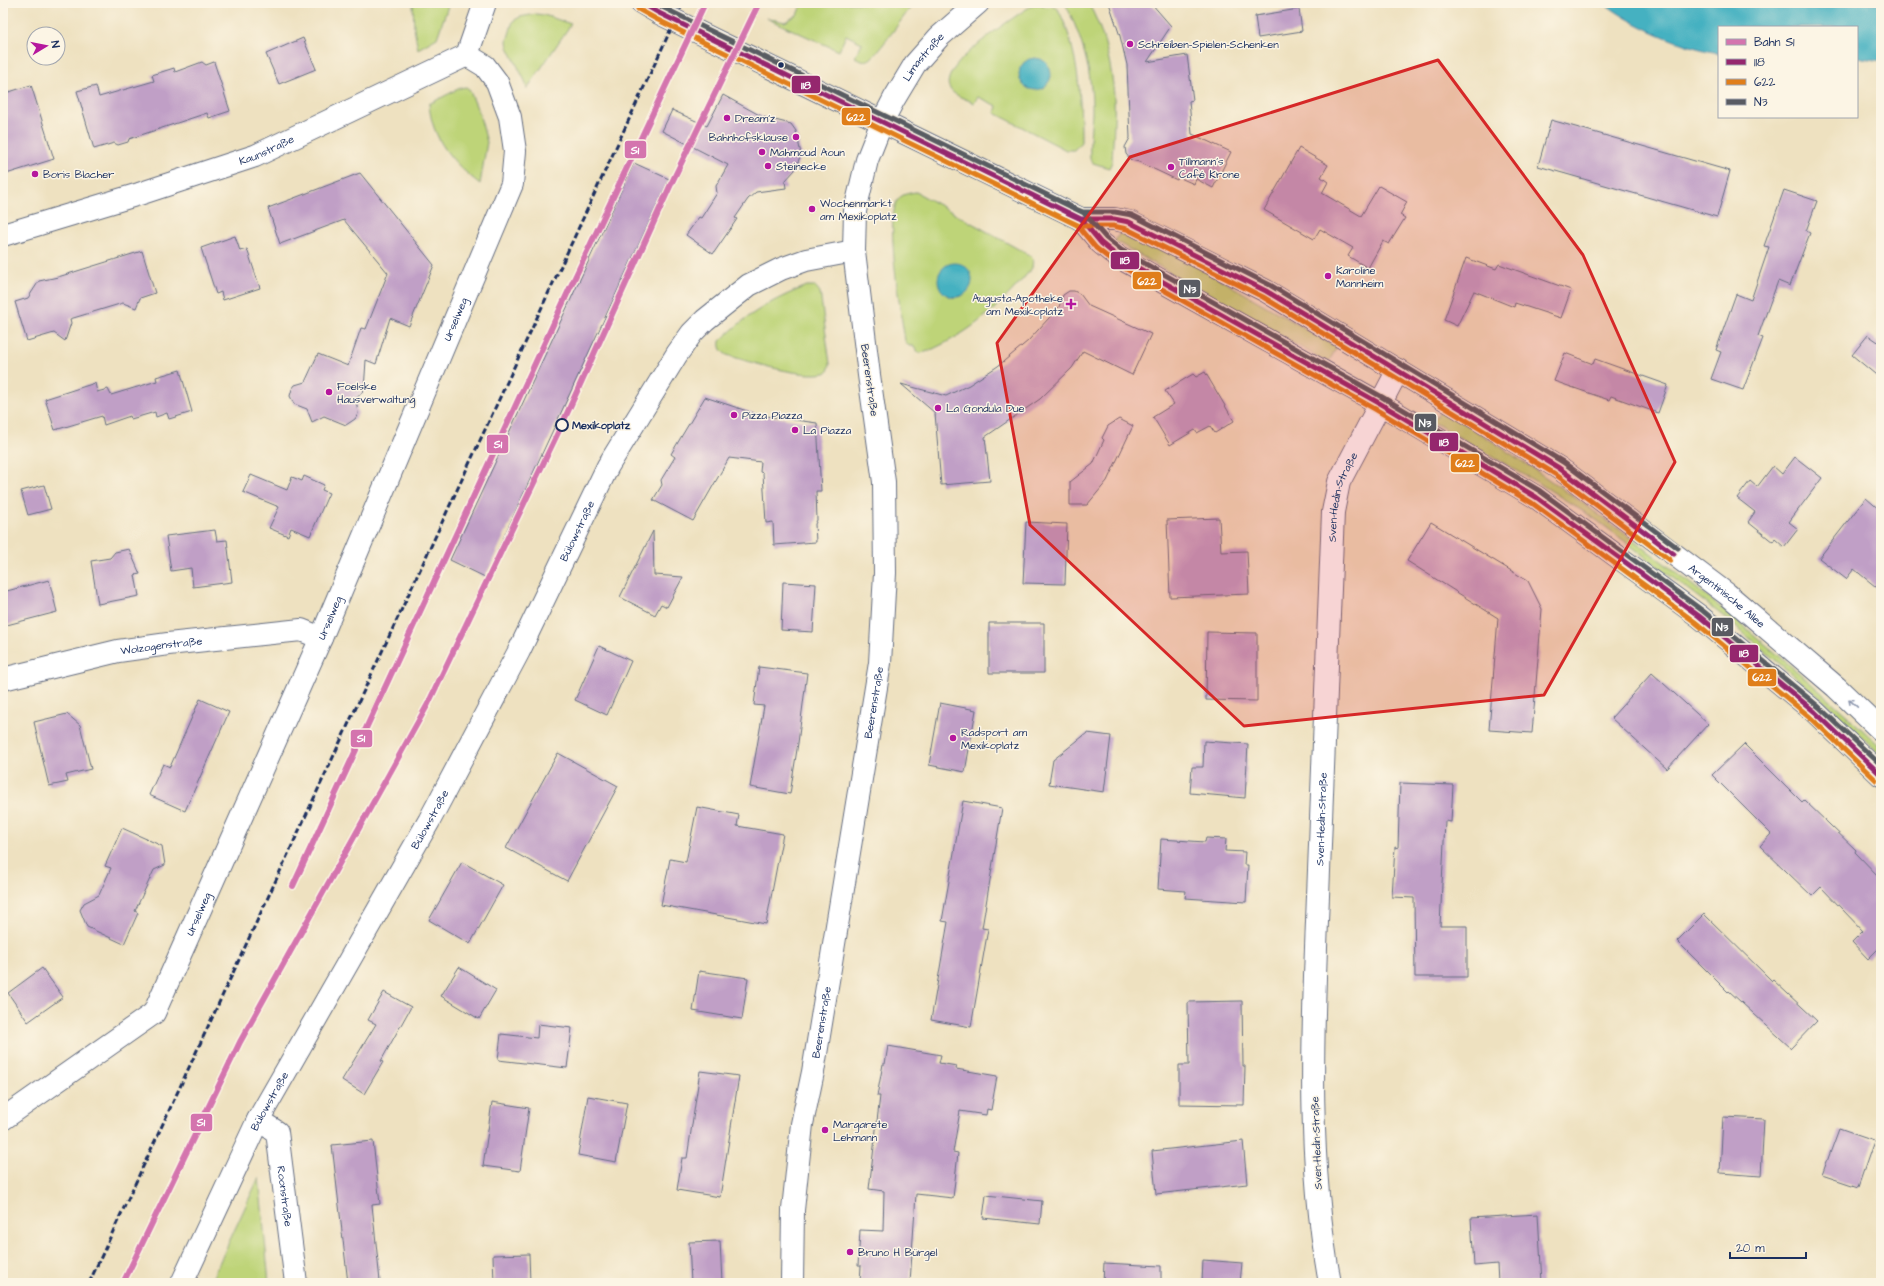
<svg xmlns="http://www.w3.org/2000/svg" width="1884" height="1286" font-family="'Architects Daughter',sans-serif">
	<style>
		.green { fill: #bed478; stroke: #6c826b; fill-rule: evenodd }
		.water { fill: #44b1c1; stroke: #307090 }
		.building { fill: #c09fc6 }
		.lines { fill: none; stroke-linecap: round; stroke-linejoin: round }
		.minor-casing { stroke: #656d80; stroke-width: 24 }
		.major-casing { stroke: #656d80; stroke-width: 24 }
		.minor { stroke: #fff; stroke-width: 22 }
		.major { stroke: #fff; stroke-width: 22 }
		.rail { stroke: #1b2f5e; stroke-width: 3; stroke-dasharray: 6 3; stroke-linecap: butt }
		.bus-1-casing { stroke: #fcf5e5; stroke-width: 8 }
		.bus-2-casing { stroke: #fcf5e5; stroke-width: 8 }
		.bus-3-casing { stroke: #fcf5e5; stroke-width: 8 }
		.bus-1 { stroke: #95276e; stroke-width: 5 }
		.bus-2 { stroke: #e07e1a; stroke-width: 5 }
		.bus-3 { stroke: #595b62; stroke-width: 5 }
		.rail-1-casing { stroke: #fcf5e5; stroke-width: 9 }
		.rail-1 { stroke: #d474ae; stroke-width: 6 }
		.oneway { stroke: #8d97ae }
		.marked { fill: #d62828; fill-opacity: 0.2; stroke: #d62828; stroke-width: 3; stroke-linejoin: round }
		.poi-dot { fill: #b5179e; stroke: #fcf5e5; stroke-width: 1.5 }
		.bus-dot { fill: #1b2f5e; stroke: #fcf5e5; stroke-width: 1.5 }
		.stop-dot { fill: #fcf5e5; stroke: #1b2f5e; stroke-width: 2 }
		.labels { text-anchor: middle; stroke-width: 3; stroke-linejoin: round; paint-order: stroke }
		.poi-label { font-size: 11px; fill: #1b2f5e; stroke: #fcf5e5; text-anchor: start }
		.street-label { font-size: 11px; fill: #1b2f5e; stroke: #fcf5e5 }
		.stop-label { font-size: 11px; font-weight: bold; fill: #1b2f5e; stroke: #fcf5e5; text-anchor: start }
		.line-badge { stroke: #fcf5e5; stroke-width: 1.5 }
		.badge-label { font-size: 11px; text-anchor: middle; font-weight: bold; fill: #fff }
	</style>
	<rect width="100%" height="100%" fill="#fcf5e5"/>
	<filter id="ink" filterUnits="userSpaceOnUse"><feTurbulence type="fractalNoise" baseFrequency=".025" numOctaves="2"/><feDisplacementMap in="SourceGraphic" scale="8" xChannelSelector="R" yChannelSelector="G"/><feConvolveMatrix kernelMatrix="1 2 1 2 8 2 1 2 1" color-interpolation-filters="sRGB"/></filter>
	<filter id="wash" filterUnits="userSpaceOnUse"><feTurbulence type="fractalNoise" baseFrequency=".012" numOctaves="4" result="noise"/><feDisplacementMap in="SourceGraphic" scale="16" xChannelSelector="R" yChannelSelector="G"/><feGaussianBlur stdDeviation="0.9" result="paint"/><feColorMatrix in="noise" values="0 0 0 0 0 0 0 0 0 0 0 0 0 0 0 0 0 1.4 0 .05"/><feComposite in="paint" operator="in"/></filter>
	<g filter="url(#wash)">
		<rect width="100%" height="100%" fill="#eee1c0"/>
		<path class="green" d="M413,3h36l-12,35 -19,11 -4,-21z
			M802,3h69l2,2 1,-2h40c-7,9 -38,53 -44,56 -5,3 -10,1 -15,-2l7,-14 -16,-8 -7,16 -73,-33 19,4 12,-7z
			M1065,3h23c14,23 22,55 25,82 3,25 0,52 -1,77l-3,6 -16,-5 -3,-4c-1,-16 1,-31 2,-46 1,-39 -10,-76 -27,-110z
			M1034,4h6l7,3 5,-1 5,1c22,42 24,90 24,135l-7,8h-8l-71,-37 2,-7 -19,-9 -4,6c-7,-4 -20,-7 -24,-14 -15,-22 69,-75 84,-85z
			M536,14l8,1 27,9 -44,65 -2,-8 -17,-34 -1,-6 6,-20 7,-4z
			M466,87l3,2 10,24 8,29 -7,42c-27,-21 -48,-44 -51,-80l31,-16z
			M916,192l113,63 4,4 -1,9c-26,32 -55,60 -93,78 -6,3 -13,7 -20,7l-5,-7h-5l-4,-5c-4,-28 -20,-118 -8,-140 4,-7 12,-8 19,-9zM953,264l17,10 1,11c-3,3 -7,9 -11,11 -17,9 -33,-24 -7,-32z
			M1121,231l57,24 159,92 -9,16 -213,-122z
			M807,286h8l5,6 10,72 -2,8c-21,8 -78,-10 -101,-17 -6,-4 -8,-7 -7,-14 29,-28 50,-40 87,-55z
			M1442,409c157,99 304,211 439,338v8l-57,-54 -101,-85 -125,-95 -53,-34 -112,-65z
			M259,1177l10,106h-59z"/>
		<path class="water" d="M1604,3h277v58l-24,-4v-30h-138v26c-37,-6 -86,-27 -115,-50z
			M1019 74a16 16 0 1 1 32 0a16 16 0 1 1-32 0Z
			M938 280a17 17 0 1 1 34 0a17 17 0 1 1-34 0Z"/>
		<g id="blocks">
			<path class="building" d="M1109,3h42l20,23 -24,36 40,-7 6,45 -4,1 3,33 39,18 -18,36 -17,-9 -2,5 -16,-7 -1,3 -38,-18 -8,-2 -5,-6 -1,-7 5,-9 -3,-73 -7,-29z
				M1299,9l3,22 -44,7 -3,-22z
				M303,38l13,31 -37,15 -13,-30z
				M202,62l4,3 8,-3 16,49 -21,7 -2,-5 -78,26 -1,3 -10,3 -4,-2 -20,6 -17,-58 19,-5 3,11 55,-16 -2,-6 22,-7 1,4z
				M31,85l23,74 -51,16v-81z
				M723,95l40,22 28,7 5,7 5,23 -6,16 -10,11 1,7 -30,4 -8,7 -13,19 2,1 -24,35 -27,-19 13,-18 2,1 16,-25 -1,-7 12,-21 -66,-34 10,-21 35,16z
				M1551,120l179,51 -13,46 -179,-51z
				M1299,148l29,17 -7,12 7,5 -6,11 39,23 18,-30 28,16 -7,13 5,3 -16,26 -6,-3 -15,27 -20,-12 5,-8 -33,-19 -6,10 -50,-29z
				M634,163l35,16 -184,398 -35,-17z
				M360,173l74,92 -25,61 -19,-8 -14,46 -10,-4 -2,30 -8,9 2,15 -3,5 -9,6 -22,-9 -12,6 -5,-13 -13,-5 -4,-8 2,-7 3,-4 10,-3 13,-28 30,12 13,-38 5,1 22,-56 -44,-53 -64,24 -12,-36z
				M1784,190l33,11 -11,30 4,2 -20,53 -12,-5 -20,55 5,2 -20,52 -32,-11 10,-27 -5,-2 20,-56 15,6 18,-53 -5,-1z
				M235,236l5,15 7,-2 13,39 -37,12 -2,-8 -5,2 -15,-46z
				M142,251l13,42 -15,5 -4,10 -13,-5 -53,16 1,4 -6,18 -11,-8 -27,8 -12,-39 13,-4 11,-17 19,-4z
				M1466,258l30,11 3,-5 72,26 -10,28 -46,-15 -1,4 -40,-16 -17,35 -13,-6z
				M1069,291h5l6,3 9,12 62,28 -19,41 -49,-24 -11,17 -32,31 -55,38 5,44 -49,4 -6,-72 -34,-29 45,12 23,-11 29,-19 30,-25 31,-34 4,-12z
				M1868,335l13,9v35l-29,-24z
				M1565,353l28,11 2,-5 73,26 -10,28 -47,-17 -2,4 -55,-19z
				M180,370l12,42 -23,7 -2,-6 -11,4 -1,-5 -24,7 -1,-3 -26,9 -2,-9 -47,14 -10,-31 50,-16 2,9 11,-3 3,6 46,-14 -1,-4z
				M1205,372l29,49 -19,12 -5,-7 -13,7 -2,-3 -25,15 -17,-28 21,-13 -9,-13 28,-17 3,3z
				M705,397l54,18 58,8 4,68h-5l1,29 -2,4 1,18 -42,3 -1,-23 -7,1 -3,-50 -3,-1 1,-10 -32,-4 -36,63 -40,-21 9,-15 -1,-5 14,-23 -4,-3z
				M1119,419l14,7 -26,55 -20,24h-17v-23l23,-18 11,-24 -2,-2 6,-12z
				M1795,457l27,21 -33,44 9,7 -14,18 -9,-8 -2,3 -25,-20 7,-10 -18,-14 13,-17 7,6 16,-21 9,8z
				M251,475l36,15 5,-13 10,4 2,-5 20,9 -2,5 7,3 -19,43 -19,-8 -3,8 -19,-8 10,-21 -36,-15z
				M44,485l7,24 -23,6 -7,-24z
				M1866,498l15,13v80l-27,-22 -8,10 -27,-21z
				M1219,518l2,34 26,-1 2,43 -79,3 -3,-77z
				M1026,522l41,2 -2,60 -42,-1z
				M1431,522l97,59 14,28 -10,124 -43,-3 9,-112 -91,-57z
				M215,530l2,11 10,-1 5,42 -39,5 -2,-19 -20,3 -5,-35z
				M653,531l1,44 29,2 -16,30 -6,-3 -6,11 -35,-18z
				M129,549l11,25 -5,1 4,21 -41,8 -7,-43 19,-3 5,-6z
				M49,580l8,32 -54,14v-34z
				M783,582l33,2 -3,48 -32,-2z
				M989,623h55v50h-55z
				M1207,632l50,1v68l-51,-1z
				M599,646l32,15 -24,54 -32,-15z
				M759,667l48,6 -9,70 -8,51 -40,-7 14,-81 -10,-1z
				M1652,673l56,51 -41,45 -56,-51z
				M200,699l29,13 -44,99 -36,-16 14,-31 7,3z
				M940,703l36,7 -11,62 -36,-7z
				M67,714l13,11 11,44 -25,6 2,7 -19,4 -15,-64z
				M1087,733l24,3 -7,56 -55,-8 4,-24z
				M1204,741l44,3 -3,54 -55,-5 2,-26h11z
				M1744,744l58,58 2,-2 52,50 -1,2 26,27v71l-2,-2 -11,11 -16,-17 11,-11 -42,-44 -9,9 -52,-50 11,-12 -59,-59z
				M558,753l60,33 -51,95 -61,-33z
				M1400,783l53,2 -2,37 -6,-1 -5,105h27v51h-52l-1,-79 -22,-1 3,-50 3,1z
				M963,801l39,7 -20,120 6,1 -17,98 -40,-7 17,-98 -6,-1z
				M697,807l42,8 -2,11 46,8 -17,90 -105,-19 9,-46 16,3z
				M122,828l40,18 3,19 -11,5 -19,41 3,2 -14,31 -37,-17 -7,-17 4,-7 15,-8 12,-27 -6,-2z
				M1206,838l20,1 -1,12 20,1 -1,13h4l-2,37 -61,-4 1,-7 -28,-2 3,-50 44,3z
				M462,862l41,23 -33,59 -41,-24z
				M1704,914l68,67 1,-1 44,41 -26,27 -62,-57 -1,1 -51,-51z
				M459,967l37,23 -17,29 -38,-23z
				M42,968l21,29 -35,25 -20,-29z
				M699,971l49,7 -6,41 -49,-8z
				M384,992l27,15 -30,54 2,1 -19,32 -22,-14 34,-56 -8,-4z
				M1242,1001l1,65h2l-1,39 -65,-1v-39h10l-1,-63z
				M538,1024l34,4 -5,40 -69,-8 3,-26 36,4z
				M888,1046l53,9 -2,8 18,3 -1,3 41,7 -6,34 -4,-1 -1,6 -26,-4 -7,41 5,1 -5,45 -37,-4 -6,89h-50l1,-17h-3l2,-36 23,1 1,-40 -15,-2 11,-93h-3l6,-32h2z
				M700,1071l39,5 -19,121 -43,-7 5,-32h5z
				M588,1096l39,7 -11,59 -38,-7z
				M492,1102l37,6 -9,63 -37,-5z
				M1723,1117l41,2 -3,57 -41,-3z
				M1839,1129l35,12 -16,46 -36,-12z
				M373,1141l7,63 -8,1 8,76 -32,2 -16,-138z
				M1243,1141l4,43 -91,10 -4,-43z
				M986,1195l56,6 -2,23 -57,-6z
				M1538,1214l4,69h-44l-1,-19 -23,2 -3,-48z
				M720,1241l2,42h-31l-2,-41z
				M529,1254l1,29h-36l-1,-28z
				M1203,1260l39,3 -2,20h-38z
				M1104,1263l57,3v17h-58z"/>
		</g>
	</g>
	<g filter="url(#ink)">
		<use href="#blocks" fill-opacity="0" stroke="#656d80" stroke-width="1"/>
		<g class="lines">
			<g class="minor-casing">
				<g id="minor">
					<path id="s1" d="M3,235l136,-41 116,-38 212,-101 18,-52"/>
					<path id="s2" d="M3,679l115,-28 50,-7 133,-14 20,8"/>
					<path id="s3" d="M3,1119l151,-106 167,-375 191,-454 3,-33 -5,-34 -13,-35 -12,-16 -18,-11"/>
					<path id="s4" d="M258,1120l19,12 19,151"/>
					<path id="s5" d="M182,1283l76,-163 171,-299 90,-170 89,-185 69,-112 15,-21 13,-13 44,-35 32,-16 25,-9 48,-9"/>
					<path id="s6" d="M792,1283l1,-73 9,-86 11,-52 67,-409 5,-90 -1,-91 -15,-107 -15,-124 1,-40 12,-51 15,-38 12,-23 21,-35 24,-27 39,-34"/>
					<path id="s7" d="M1330,1283c-24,-127 -17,-259 -12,-387 5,-128 10,-256 15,-384l6,-30 59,-112"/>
				</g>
			</g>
			<g class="major-casing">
				<g id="major">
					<path d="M642,3l17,10 422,206 20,24 16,13 262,147 157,94 163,119 116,96 66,63"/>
					<path id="s8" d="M1081,219h33l15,3 137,69 293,177 168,126 109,93 45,43"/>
				</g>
			</g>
			<use href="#minor" class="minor"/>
			<use href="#major" class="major"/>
			<path class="rail" d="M89,1283l594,-1280"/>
			<g class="bus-1-casing">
				<path id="bus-1" d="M642,3l17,10 422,206 20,24 16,13 262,147 157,94 163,119 116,96 66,63
					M1068,213l13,6h33l15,3 137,69 293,177 115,86"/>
			</g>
			<g class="bus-2-casing">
				<path id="bus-2" d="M638,9l18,10 421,206 19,23 18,14 261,147 157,94 163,119 115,95 66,63
					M1065,219l15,7h33l14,3 136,68 292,177 115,86"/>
			</g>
			<g class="bus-3-casing">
				<path id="bus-3" d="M662,7l422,206 22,25 15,12 261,147 158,94 163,120 116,96 62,58
					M1071,207l12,5h32l17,3 138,70 293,177 115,86"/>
			</g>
			<use href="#bus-1" class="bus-1"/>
			<use href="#bus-2" class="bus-2"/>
			<use href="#bus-3" class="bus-3"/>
			<g class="rail-1-casing">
				<path id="rail-1" d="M293,886l276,-596 136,-287
					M123,1283l117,-241 188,-338 136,-284 108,-238 87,-179"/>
			</g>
			<use href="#rail-1" class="rail-1"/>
		</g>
		<defs><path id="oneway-shaft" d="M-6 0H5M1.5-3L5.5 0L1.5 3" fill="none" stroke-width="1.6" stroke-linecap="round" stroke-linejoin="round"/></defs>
		<use class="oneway" href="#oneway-shaft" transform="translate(1853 703) rotate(-137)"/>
	</g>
	<path class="marked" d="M1438,60l145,195 92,207 -131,233 -300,31 -214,-201 -33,-182 133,-186z"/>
	<g class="poi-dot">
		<circle cx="1130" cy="44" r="4"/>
		<circle cx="727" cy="118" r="4"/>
		<circle cx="796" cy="137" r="4"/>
		<circle cx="762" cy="152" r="4"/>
		<circle cx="768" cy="166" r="4"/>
		<circle cx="1171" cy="167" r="4"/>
		<circle cx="35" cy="174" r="4"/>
		<circle cx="812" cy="209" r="4"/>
		<circle cx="1328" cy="276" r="4"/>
		<path d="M1069 298h4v4h4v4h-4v4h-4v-4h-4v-4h4z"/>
		<circle cx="329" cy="392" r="4"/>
		<circle cx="938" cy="408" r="4"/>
		<circle cx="734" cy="415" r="4"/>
		<circle cx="795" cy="430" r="4"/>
		<circle cx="953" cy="738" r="4"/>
		<circle cx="825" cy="1130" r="4"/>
		<circle cx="850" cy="1252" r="4"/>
	</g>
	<circle class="bus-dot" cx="781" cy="65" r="3.5"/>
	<circle class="stop-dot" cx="562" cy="425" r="6"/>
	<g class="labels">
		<g class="poi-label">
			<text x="1138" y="48">Schreiben-Spielen-Schenken</text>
			<text x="735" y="122">Dream'z</text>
			<text x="788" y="141" text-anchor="end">Bahnhofsklause</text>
			<text x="770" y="156">Mahmoud Aoun</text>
			<text x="1179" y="165">Tillmann's<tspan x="1179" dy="13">Café Krone</tspan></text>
			<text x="776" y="170">Steinecke</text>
			<text x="43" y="178">Boris Blacher</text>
			<text x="820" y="207">Wochenmarkt<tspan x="820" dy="13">am Mexikoplatz</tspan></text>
			<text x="1336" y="274">Karoline<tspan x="1336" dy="13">Mannheim</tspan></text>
			<text x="1063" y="302" text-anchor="end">Augusta-Apotheke<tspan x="1063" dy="13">am Mexikoplatz</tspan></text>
			<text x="337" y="390">Foelske<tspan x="337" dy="13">Hausverwaltung</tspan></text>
			<text x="946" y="412">La Gondula Due</text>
			<text x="742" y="419">Pizza Piazza</text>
			<text x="803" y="434">La Piazza</text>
			<text x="961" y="736">Radsport am<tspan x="961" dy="13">Mexikoplatz</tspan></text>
			<text x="833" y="1128">Margarete<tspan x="833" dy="13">Lehmann</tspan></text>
			<text x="858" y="1256">Bruno H Bürgel</text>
		</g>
		<g class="street-label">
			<text dy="4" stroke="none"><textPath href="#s6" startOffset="1252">Limastraße</textPath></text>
			<text dy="4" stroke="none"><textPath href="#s1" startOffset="277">Kaunstraße</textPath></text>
			<text dy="4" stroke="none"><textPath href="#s3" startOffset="941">Urselweg</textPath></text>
			<text transform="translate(870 380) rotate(82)" y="4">Beerenstraße</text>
			<text dy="4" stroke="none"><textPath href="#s7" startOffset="789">Sven-Hedin-Straße</textPath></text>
			<text dy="4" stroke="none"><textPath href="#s5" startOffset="850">Bülowstraße</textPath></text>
			<text dy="4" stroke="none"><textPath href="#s8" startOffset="755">Argentinische Allee</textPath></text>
			<text dy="4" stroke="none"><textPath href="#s3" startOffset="617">Urselweg</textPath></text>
			<text dy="4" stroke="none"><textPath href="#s2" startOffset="162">Wolzogenstraße</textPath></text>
			<text dy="4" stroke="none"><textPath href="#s6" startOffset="587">Beerenstraße</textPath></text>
			<text dy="4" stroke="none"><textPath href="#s5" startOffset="526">Bülowstraße</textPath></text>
			<text dy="4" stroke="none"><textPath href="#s7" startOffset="465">Sven-Hedin-Straße</textPath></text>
			<text dy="4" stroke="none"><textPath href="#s3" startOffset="293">Urselweg</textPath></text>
			<text dy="4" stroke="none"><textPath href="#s6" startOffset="263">Beerenstraße</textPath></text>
			<text dy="4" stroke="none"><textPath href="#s5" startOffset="202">Bülowstraße</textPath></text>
			<text transform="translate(1316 1143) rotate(-92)" y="4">Sven-Hedin-Straße</text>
			<text dy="4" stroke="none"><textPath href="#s4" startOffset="87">Roonstraße</textPath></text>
		</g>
		<g class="stop-label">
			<text x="572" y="429">Mexikoplatz</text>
		</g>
	</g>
	<g class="line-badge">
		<rect x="791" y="75" width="30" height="19" rx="4" fill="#95276e"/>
		<rect x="841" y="107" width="30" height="19" rx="4" fill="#e07e1a"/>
		<rect x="624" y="140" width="23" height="19" rx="4" fill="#d474ae"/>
		<rect x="1110" y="251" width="30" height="19" rx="4" fill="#95276e"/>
		<rect x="1132" y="271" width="30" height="19" rx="4" fill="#e07e1a"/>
		<rect x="1178" y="279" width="23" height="19" rx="4" fill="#595b62"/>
		<rect x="1414" y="413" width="23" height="19" rx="4" fill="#595b62"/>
		<rect x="1429" y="432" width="30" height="20" rx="4" fill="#95276e"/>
		<rect x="486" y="434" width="23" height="20" rx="4" fill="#d474ae"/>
		<rect x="1450" y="453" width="30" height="20" rx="4" fill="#e07e1a"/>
		<rect x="1711" y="617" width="23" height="20" rx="4" fill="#595b62"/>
		<rect x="1729" y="644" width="30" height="19" rx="4" fill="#95276e"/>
		<rect x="1747" y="668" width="30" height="19" rx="4" fill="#e07e1a"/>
		<rect x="350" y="729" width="23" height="19" rx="4" fill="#d474ae"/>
		<rect x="190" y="1113" width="23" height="19" rx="4" fill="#d474ae"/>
	</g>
	<g class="badge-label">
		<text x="806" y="89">118</text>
		<text x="856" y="121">622</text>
		<text x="635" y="154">S1</text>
		<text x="1125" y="264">118</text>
		<text x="1147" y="285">622</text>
		<text x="1190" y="293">N3</text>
		<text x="1425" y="427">N3</text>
		<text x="1444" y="446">118</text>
		<text x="498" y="448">S1</text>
		<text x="1465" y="467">622</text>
		<text x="1722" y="631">N3</text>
		<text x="1744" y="657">118</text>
		<text x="1762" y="681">622</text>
		<text x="361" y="742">S1</text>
		<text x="201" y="1126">S1</text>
	</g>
	<rect width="1884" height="1286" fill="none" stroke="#fcf5e5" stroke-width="16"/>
	<rect x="1718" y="26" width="140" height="92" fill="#fcf5e5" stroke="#a2a6af"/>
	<rect x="1726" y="39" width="20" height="6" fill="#d474ae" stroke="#a2a6af"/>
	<text x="1754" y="46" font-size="12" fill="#1b2f5e">Bahn S1</text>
	<rect x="1726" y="59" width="20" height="6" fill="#95276e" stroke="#a2a6af"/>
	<text x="1754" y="66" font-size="12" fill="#1b2f5e">118</text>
	<rect x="1726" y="79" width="20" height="6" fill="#e07e1a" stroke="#a2a6af"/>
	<text x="1754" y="86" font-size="12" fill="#1b2f5e">622</text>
	<rect x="1726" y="99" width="20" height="6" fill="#595b62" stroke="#a2a6af"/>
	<text x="1754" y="106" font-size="12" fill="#1b2f5e">N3</text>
	<g transform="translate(46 46) rotate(80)"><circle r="19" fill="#fcf5e5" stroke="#a2a6af"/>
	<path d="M0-3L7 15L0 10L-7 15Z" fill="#b5179e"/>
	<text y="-6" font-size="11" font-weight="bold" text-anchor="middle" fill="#1b2f5e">N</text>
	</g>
	<path d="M1730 1252v6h76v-6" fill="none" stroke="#1b2f5e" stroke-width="2"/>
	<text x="1736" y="1252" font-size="12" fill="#1b2f5e" stroke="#fcf5e5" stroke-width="3" paint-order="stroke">20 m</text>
</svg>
